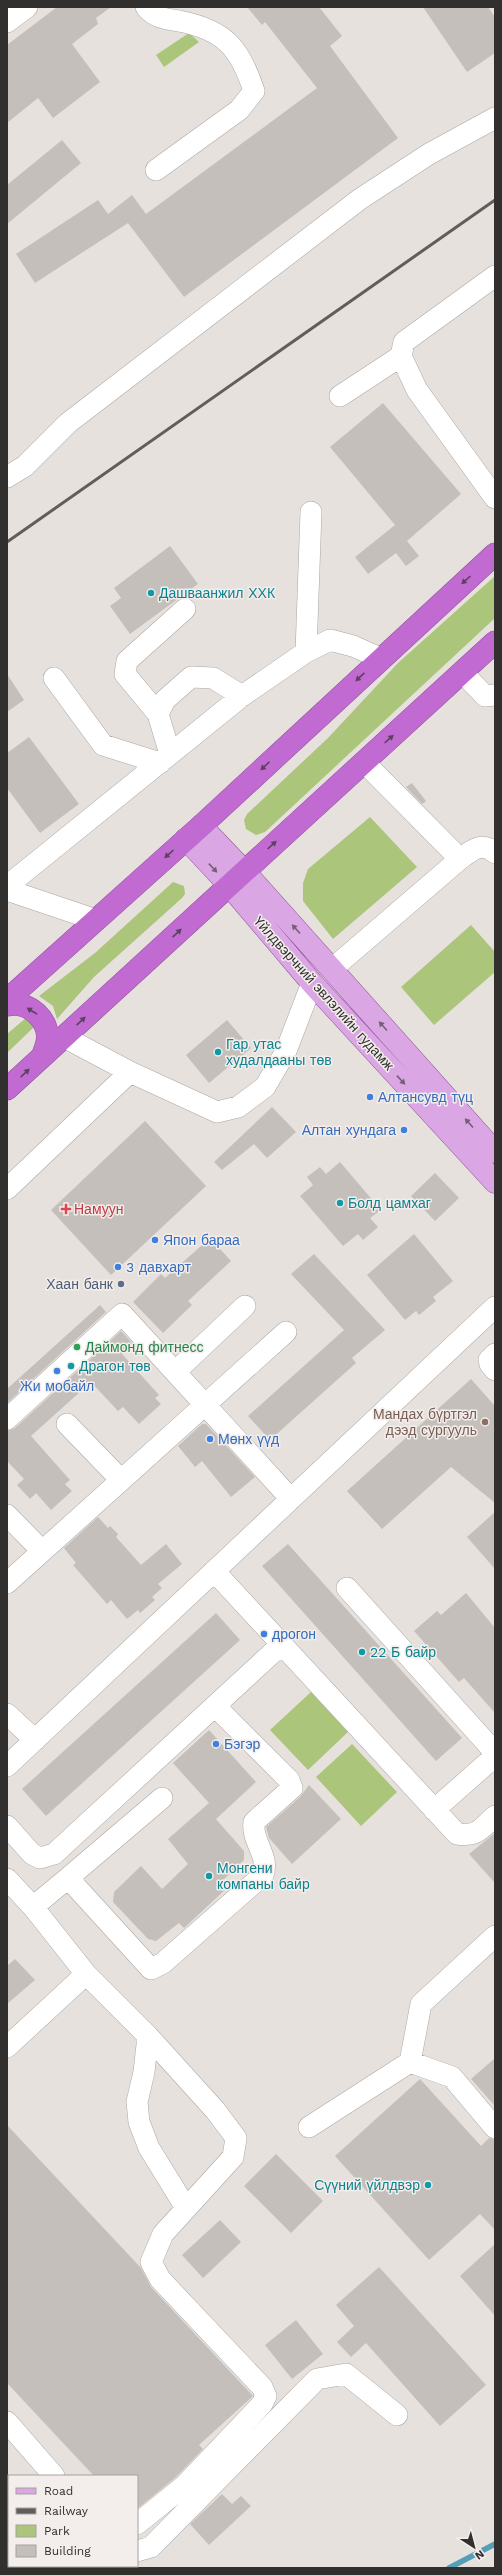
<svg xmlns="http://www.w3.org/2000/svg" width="502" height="2575" font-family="'Work Sans',sans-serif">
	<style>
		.green { fill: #abc57a }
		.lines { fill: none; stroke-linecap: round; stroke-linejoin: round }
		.stream { stroke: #559eb7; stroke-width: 5.5 }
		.building { fill: #c4bfbb }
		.minor-casing { stroke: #aca7a4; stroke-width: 22 }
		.major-casing { stroke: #8f5699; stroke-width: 23 }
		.highway-casing { stroke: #8f5699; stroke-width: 23 }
		.minor { stroke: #fff; stroke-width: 21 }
		.major { stroke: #daa6e4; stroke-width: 22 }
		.highway { stroke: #c16ad2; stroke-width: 22 }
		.rail { stroke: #605d5c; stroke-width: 3 }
		.oneway { fill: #5d4160 }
		.oneway2 { fill: #755f77 }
		.culture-dot { fill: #0f9aa8; stroke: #f3eeeb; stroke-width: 1.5 }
		.shop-dot { fill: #3f7fe0; stroke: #f3eeeb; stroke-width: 1.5 }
		.health-dot { fill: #e0444e; stroke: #f3eeeb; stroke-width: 1.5 }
		.service-dot { fill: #5c6f8a; stroke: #f3eeeb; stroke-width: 1.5 }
		.leisure-dot { fill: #2e9e5b; stroke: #f3eeeb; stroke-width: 1.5 }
		.education-dot { fill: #8d6e63; stroke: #f3eeeb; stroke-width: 1.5 }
		.labels { text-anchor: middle; stroke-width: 3; stroke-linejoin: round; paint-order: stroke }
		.culture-label { font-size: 14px; fill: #0d838f; stroke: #f3eeeb; text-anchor: start }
		.street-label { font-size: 14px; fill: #32302f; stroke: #f3eeeb }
		.shop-label { font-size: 14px; fill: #366cbe; stroke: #f3eeeb; text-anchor: start }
		.health-label { font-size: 14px; fill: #be3a42; stroke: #f3eeeb; text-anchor: start }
		.service-label { font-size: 14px; fill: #4e5e75; stroke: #f3eeeb; text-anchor: end }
		.leisure-label { font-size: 14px; fill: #27864d; stroke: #f3eeeb; text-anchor: start }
		.education-label { font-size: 14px; fill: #785e54; stroke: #f3eeeb; text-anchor: end }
	</style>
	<rect width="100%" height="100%" fill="#e6e1dd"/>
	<path class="green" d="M189,33l10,9 -35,25 -8,-12z
		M495,576v42l-230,214 -9,3 -10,-6 -2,-9 3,-6 81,-76 70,-75z
		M370,817l47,50 -84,72 -30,-38v-18l5,-14z
		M173,882l11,4 1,8 -3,4 -88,79 -37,42 -4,-13 -14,-10 56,-43z
		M471,925l24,27v20l-61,53 -33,-38z
		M27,1017l8,9 -28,27v-19z
		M311,1692l37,40 -40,38 -38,-40z
		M352,1744l45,48 -36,34 -45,-49z"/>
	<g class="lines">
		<path class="stream" d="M449,2568l46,-24"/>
	</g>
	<path class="building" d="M57,7h54l-15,11 2,6 -26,20 28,38 -47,36 -15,-20 -31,25v-78z
		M247,7h72l23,29 -12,10 68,92 -214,159 -56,-74 -93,60 -19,-29 82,-54 10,14 24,-19 14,19 171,-126 -52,-66 -3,3z
		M423,7h65l7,10v36l-28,19z
		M62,140l19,23 -74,61v-39z
		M383,403l78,91 -54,47 12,15 -13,10 -10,-13 -28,21 -13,-17 40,-32 -65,-78z
		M170,546l28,38 -68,50 -20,-28 11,-8 -7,-10z
		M7,674l17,26 -17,12z
		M29,737l50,67 -39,29 -33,-45v-35z
		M412,783l14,18 -4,3 -16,-17z
		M227,1020l24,28 -42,35 -23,-28z
		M272,1107l24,25 -29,26 -13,-14 -32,26 -8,-8z
		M145,1121l61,65 -95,89 -60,-65z
		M340,1162l41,48 -11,8 8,9 -15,13 -5,-6 -15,12 -43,-50 13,-11 -6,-8 13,-10 6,7z
		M435,1173l24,25 -24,23 -24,-25z
		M414,1234l39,47 -20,16 3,4 -17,14 -3,-4 -11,9 -38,-45z
		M210,1238l21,23 -43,40 4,4 -29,28 -30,-31 28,-28 4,4z
		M314,1254l71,76 -33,28 4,5 -86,77 -22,-24 96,-86 -53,-56z
		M100,1305l6,7 -99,91v-14z
		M121,1331l12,13 -11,10 37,41 -4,3 6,6 -22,20 -16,-17 -5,4 -27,-29 -60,54 39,44 -5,4 7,7 -21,19 -15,-17 -6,6 -13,-14 7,-6 -17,-18v-30l8,-3z
		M471,1379l24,27v97l-44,-36 -69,62 -35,-38z
		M202,1424h4l49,53 -24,20 -29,-36 -7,6 -17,-21z
		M495,1512v57l-28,-32z
		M98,1517l10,11 2,-2 8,8 -2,3 25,28 25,-21 16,20 -24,20 4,4 -10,9 3,3 -15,13 -2,-3 -11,9 -16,-19 -4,4 -34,-39 3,-2 -12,-15z
		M288,1544l174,194 -26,23 -174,-195z
		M466,1593l29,35v85l-31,-35 -5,4 -45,-51 23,-20 4,4z
		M216,1613l24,27 -194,176 -24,-27z
		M209,1730l47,52 -40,37 28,32v9l-23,22 6,6 -43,40 -5,-5 -23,18 -8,-2 -35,-37 1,-10 27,-26 21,23 26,-25 -20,-25 41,-36 -36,-40z
		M309,1785l32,34 -49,45 -23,-26 -3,-11 34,-30z
		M495,1833v50l-26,-29z
		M15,1959l20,21 -28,24v-38z
		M495,2058v48l-24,-27z
		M420,2079l61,67 8,-8 6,2v90l-15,-16 -51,46 -94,-104z
		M7,2125l134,143 10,19 102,109 -54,49 4,4 -27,28 -39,32v-33h-43l-87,-93z
		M276,2154l47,47 -32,32 -47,-47z
		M220,2220l21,22 -38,36 -21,-23z
		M495,2244v72l-35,-40z
		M379,2267l107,118 -46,41 -74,-83 -15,14 -14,-15 17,-16 -18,-21z
		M296,2320l27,34 -31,25 -27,-34z
		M222,2494l10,10 9,-8 10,10 -42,39 -19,-21z"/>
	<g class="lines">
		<g class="minor-casing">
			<path id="minor" d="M146,7c9,11 20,12 33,14 46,9 61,27 75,70l-15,19 -83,60
				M7,22l20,-15
				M495,276l-91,66 -3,14 16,34 78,108
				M340,396l61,-40
				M7,477l18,-11 43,-43 292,-224 69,-45 66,-36
				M306,652l5,-140
				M462,672l23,24 10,-1
				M54,678l49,67 57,18
				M158,714l-33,-40 2,-13 58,-52
				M170,754l-12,-40 7,-14 26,-23 22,1 29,18
				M364,762l96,97c12,-9 22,-18 35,-6
				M7,886l235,-190 64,-44 24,-12 23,6 27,12
				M7,890l89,30
				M332,969l128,-110
				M64,1037l66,35
				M7,1189l123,-117 87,40 21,-5 27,-20 21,-36 26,-68
				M495,1354l-6,6 1,4 5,6
				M175,1372l70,-66
				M7,1419l115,-105 169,185
				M67,1424l54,56
				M7,1515l35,36
				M214,1571l243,263c20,3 24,-5 38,-18
				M7,1583l279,-251
				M347,1588l144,160 2,10 -59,52
				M7,1714l28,26
				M7,1766l488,-459
				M162,1798l-94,80 83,91 12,-6 100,-88c7,-19 -12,-34 -9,-53l38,-34 -3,-8 -74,-74
				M7,1826l25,28 8,4 14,-4 228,-210
				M7,1879l26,28 53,67 62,62 67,74 21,28 -3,19 -70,77 -12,28 9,17 102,108 4,9 -4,8 -78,82 -47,38
				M33,1907l35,-29
				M148,2036l-4,36 -7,30 2,20 10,26 37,60
				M7,2047l79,-73
				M410,2062l11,-58 74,-68
				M309,2127l101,-65 42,15 43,51
				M7,2422l47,54
				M137,2551l14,-4 166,-168 29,-5 51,41
				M75,2568l7,-2"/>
		</g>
		<g class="major-casing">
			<path id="major" d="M201,826l43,45 251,281
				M186,839l43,46 83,98 183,199"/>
		</g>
		<g class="highway-casing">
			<path id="highway" d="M7,1000l194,-174 294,-272
				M7,1005c21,-5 44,15 40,37 -1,5 -3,10 -5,15
				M7,1089l488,-447"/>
		</g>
		<use href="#minor" class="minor"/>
		<use href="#major" class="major"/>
		<use href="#highway" class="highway"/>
		<path class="rail" d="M7,542l488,-342"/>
	</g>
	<defs><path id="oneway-solid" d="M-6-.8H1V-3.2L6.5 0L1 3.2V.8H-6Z"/></defs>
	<g class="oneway">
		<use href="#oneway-solid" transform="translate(466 580) rotate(138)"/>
		<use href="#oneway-solid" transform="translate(360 677) rotate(137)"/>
		<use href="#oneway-solid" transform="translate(389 739) rotate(-42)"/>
		<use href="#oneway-solid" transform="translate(265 766) rotate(137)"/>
		<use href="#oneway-solid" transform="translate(272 845) rotate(-42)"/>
		<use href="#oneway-solid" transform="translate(169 854) rotate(138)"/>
		<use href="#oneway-solid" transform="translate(177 933) rotate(-43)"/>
		<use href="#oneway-solid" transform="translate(32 1011) rotate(-148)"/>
		<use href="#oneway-solid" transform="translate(81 1021) rotate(-43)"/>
		<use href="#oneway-solid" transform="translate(25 1073) rotate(-43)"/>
	</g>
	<g class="oneway2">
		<use href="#oneway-solid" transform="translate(213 868) rotate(47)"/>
		<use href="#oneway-solid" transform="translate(296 929) rotate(-132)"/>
		<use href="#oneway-solid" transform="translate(383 1026) rotate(-132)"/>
		<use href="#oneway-solid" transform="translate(401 1080) rotate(47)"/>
		<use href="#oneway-solid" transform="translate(469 1123) rotate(-132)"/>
	</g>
	<g class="culture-dot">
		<circle cx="151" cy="593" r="4"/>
		<circle cx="218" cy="1052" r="4"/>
		<circle cx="340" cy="1203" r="4"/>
		<circle cx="71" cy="1366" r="4"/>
		<circle cx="362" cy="1652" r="4"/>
		<circle cx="209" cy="1876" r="4"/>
		<circle cx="428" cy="2185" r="4"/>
	</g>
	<g class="shop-dot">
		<circle cx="370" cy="1097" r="4"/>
		<circle cx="404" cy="1130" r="4"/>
		<circle cx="155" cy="1240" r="4"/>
		<circle cx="118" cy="1267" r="4"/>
		<circle cx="57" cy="1371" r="4"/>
		<circle cx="210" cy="1439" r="4"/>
		<circle cx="264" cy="1634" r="4"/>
		<circle cx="216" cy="1744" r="4"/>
	</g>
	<path class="health-dot" d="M64 1203h4v4h4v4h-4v4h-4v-4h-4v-4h4z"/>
	<circle class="service-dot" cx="121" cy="1284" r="4"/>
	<circle class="leisure-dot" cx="77" cy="1347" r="4"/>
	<circle class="education-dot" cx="485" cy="1422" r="4"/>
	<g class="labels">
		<g class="culture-label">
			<text x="159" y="598">Дашваанжил ХХК</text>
			<text x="226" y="1049">Гар утас<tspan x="226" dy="16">худалдааны төв</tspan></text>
			<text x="348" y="1208">Болд цамхаг</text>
			<text x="79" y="1371">Драгон төв</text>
			<text x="370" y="1657">22 Б байр</text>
			<text x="217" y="1873">Монгени<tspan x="217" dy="16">компаны байр</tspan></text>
			<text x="420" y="2190" text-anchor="end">Сүүний үйлдвэр</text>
		</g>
		<g class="street-label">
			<text transform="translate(324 993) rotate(48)" y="5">Үйлдвэрчний эвлэлийн гудамж</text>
		</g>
		<g class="shop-label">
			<text x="378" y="1102">Алтансувд түц</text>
			<text x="396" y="1135" text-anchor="end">Алтан хундага</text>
			<text x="163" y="1245">Япон бараа</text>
			<text x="126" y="1272">3 давхарт</text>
			<text x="57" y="1391" text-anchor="middle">Жи мобайл</text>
			<text x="218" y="1444">Мөнх үүд</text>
			<text x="272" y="1639">дрогон</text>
			<text x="224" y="1749">Бэгэр</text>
		</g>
		<g class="health-label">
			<text x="74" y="1214">Намуун</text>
		</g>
		<g class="service-label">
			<text x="113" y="1289">Хаан банк</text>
		</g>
		<g class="leisure-label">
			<text x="85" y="1352">Даймонд фитнесс</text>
		</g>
		<g class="education-label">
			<text x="477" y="1419">Мандах бүртгэл<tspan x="477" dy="16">дээд сургууль</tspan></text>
		</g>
	</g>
	<rect width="502" height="2575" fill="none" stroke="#32302f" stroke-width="16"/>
	<rect x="8" y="2475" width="130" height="92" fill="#f3eeeb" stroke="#a6a2a0"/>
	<rect x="16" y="2488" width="20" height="6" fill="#daa6e4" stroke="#a6a2a0"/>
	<text x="44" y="2495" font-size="12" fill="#32302f">Road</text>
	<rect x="16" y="2508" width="20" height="6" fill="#605d5c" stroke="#a6a2a0"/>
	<text x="44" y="2515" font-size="12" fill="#32302f">Railway</text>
	<rect x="16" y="2525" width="20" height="12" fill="#abc57a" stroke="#a6a2a0"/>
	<text x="44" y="2535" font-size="12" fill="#32302f">Park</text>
	<rect x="16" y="2545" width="20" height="12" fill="#c4bfbb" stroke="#a6a2a0"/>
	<text x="44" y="2555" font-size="12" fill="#32302f">Building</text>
	<g transform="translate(474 2547) rotate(144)" stroke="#f3eeeb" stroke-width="3" paint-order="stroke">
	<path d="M0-3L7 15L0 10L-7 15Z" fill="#32302f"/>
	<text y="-6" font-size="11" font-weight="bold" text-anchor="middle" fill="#32302f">N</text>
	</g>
</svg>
